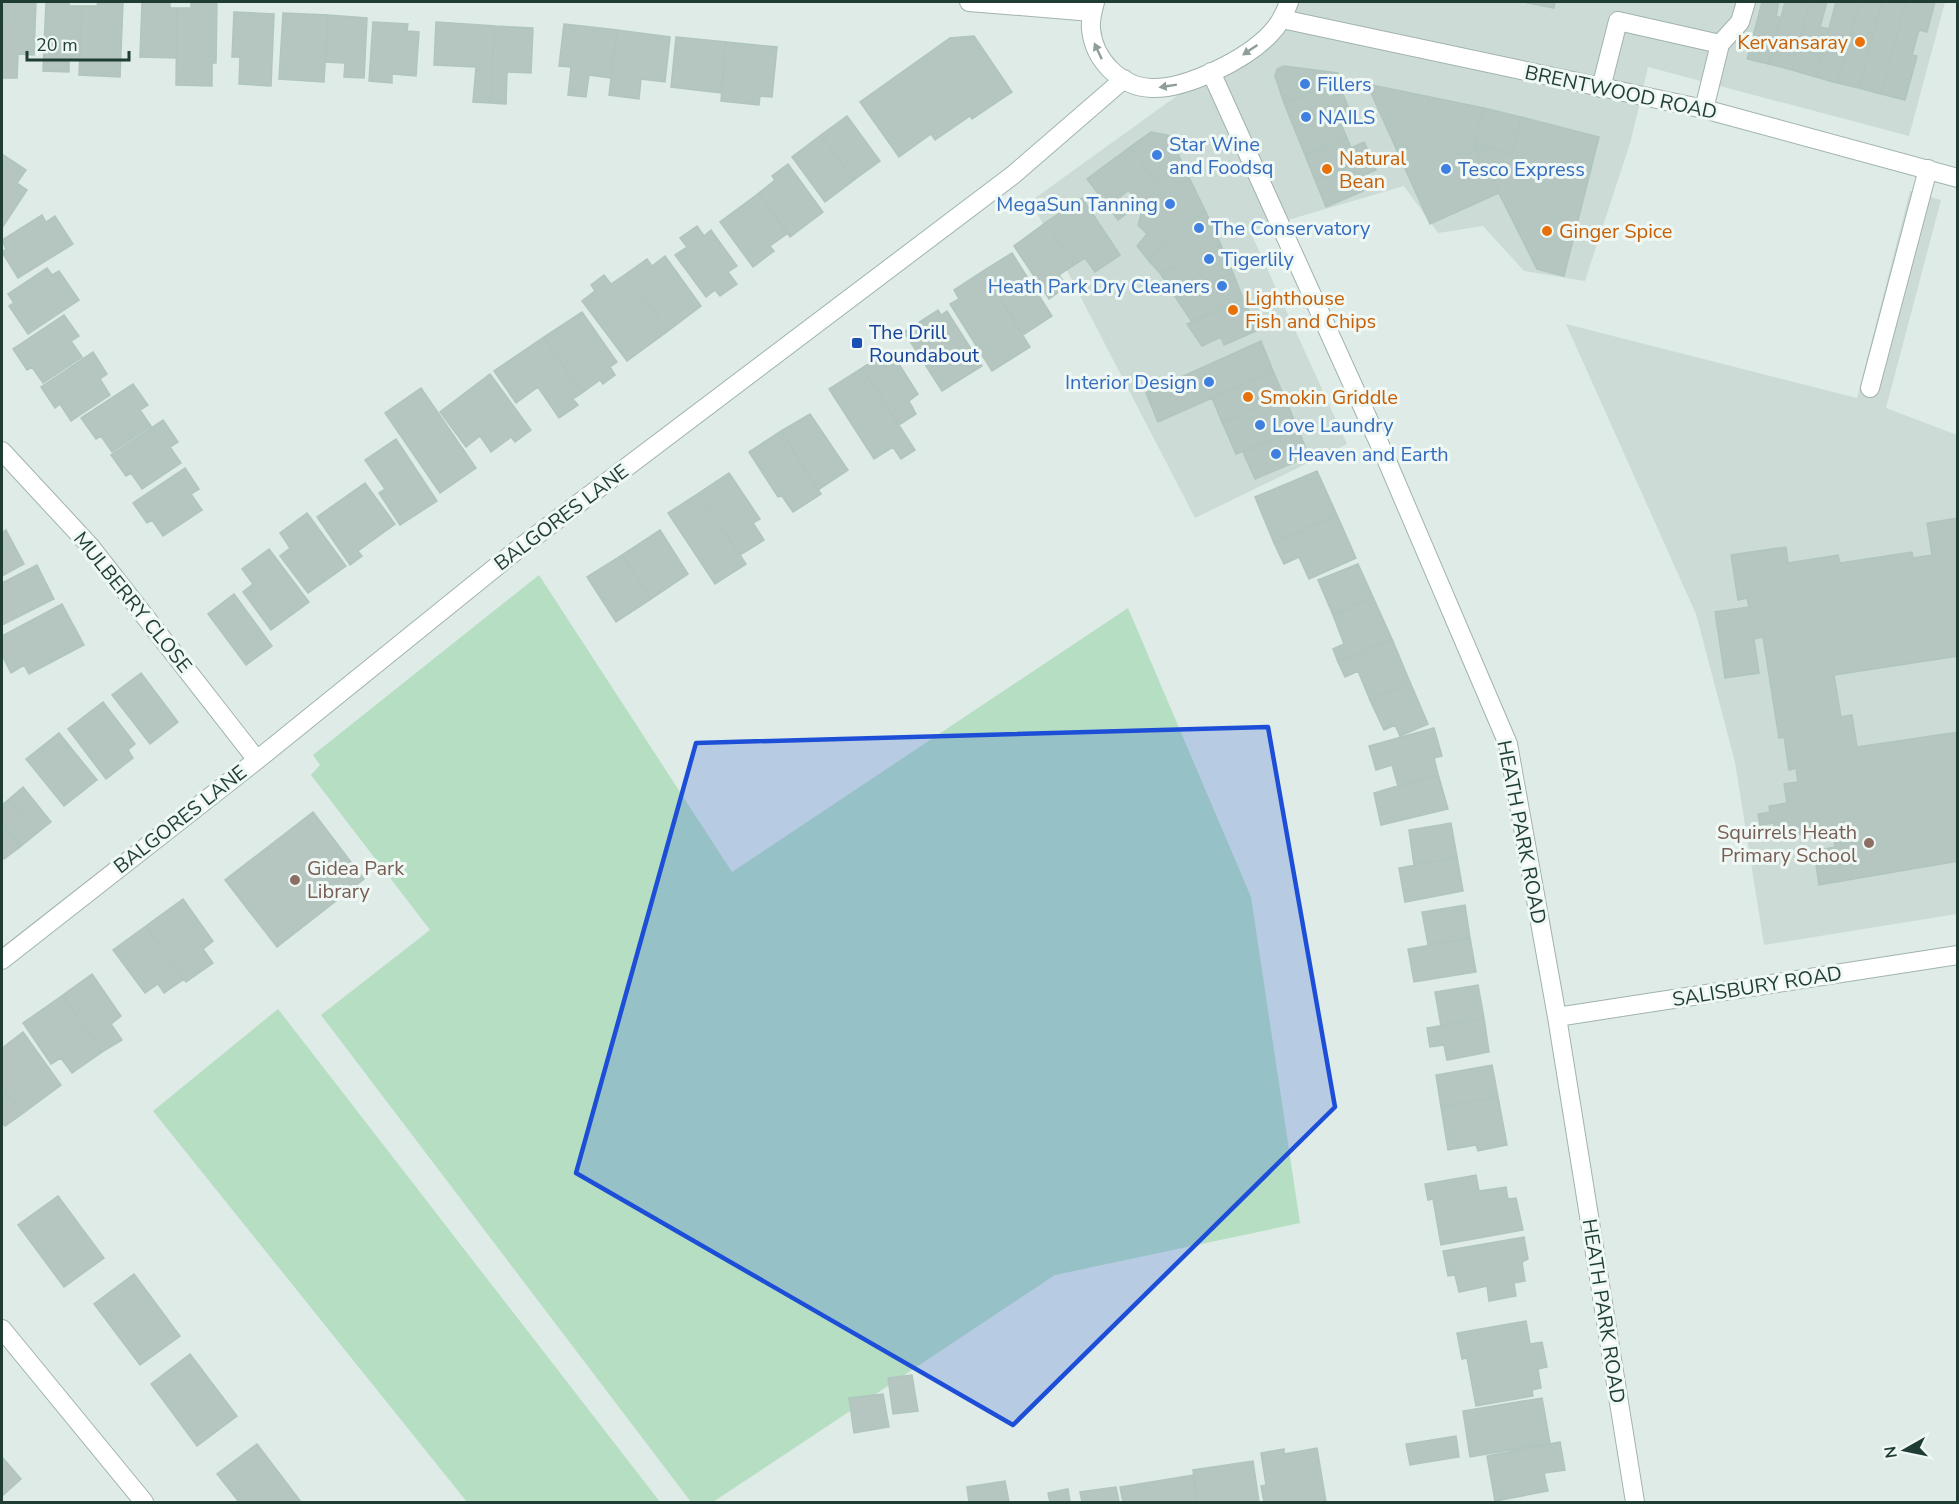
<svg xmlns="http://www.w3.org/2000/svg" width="1959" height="1504" font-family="'Nunito Sans',sans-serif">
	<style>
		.built { fill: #ccdbd5 }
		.green { fill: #b5dec2 }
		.building { fill: #b4c6bf; stroke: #b0c5bd; stroke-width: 1.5 }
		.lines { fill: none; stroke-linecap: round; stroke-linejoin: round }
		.minor-casing { stroke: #a1b3ad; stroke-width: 20 }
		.minor { stroke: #fff; stroke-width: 18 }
		.oneway { fill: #8f9e9a }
		.marked { fill: #1d4ed8; fill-opacity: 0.2; stroke: #1d4ed8; stroke-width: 4.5; stroke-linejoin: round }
		.food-dot { fill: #e8710a; stroke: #eff8f4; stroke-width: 2 }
		.shop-dot { fill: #3f7fe0; stroke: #eff8f4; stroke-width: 2 }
		.transit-dot { fill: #1a4fb4; stroke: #eff8f4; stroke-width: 2 }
		.education-dot { fill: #8d6e63; stroke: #eff8f4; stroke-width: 2 }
		.labels { text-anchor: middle; stroke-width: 6; stroke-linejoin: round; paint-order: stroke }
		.food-label { font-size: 20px; fill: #c56008; stroke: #eff8f4; text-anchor: start }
		.shop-label { font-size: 20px; fill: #366cbe; stroke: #eff8f4; text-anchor: start }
		.street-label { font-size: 20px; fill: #1f3c35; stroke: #eff8f4 }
		.transit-label { font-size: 20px; fill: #164399; stroke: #eff8f4; text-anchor: start }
		.education-label { font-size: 20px; fill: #785e54; stroke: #eff8f4; text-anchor: end }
	</style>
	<rect width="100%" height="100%" fill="#deebe6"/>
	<path class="built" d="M1282,2h663l-36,134 -261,-69 -17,73 -46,141 -61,-10 -41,-45 -45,7 -34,-47 -154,45 97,213 -152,74 -164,-317 251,-181z
		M1910,191l31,9 -55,208 71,27v479l-193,31 -29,-183 -39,-148 -130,-290 291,74z"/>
	<path class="green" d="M539,575l193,297 396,-264 123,289 49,326 -245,52 -342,227h-22l-370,-487 109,-85 -119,-155 9,-10 -7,-10z
		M278,1009l382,493h-193l-314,-391z"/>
	<path class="building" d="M4,2h32l-2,53 -16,-1 -1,24h-15z
		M46,2h23v4h13l-2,53h-11v13l-26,-1z
		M98,2h25l-3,75 -41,-2 3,-69h15z
		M142,2h28v6h7l-1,50 -36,-1z
		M191,2h26l-1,61h-4v23l-36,-1 1,-77h14z
		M1523,2h32l-1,6z
		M1762,2h17l-3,14 5,2 -12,46 -22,-5z
		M1785,2h25l-18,68 -23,-6z
		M1810,2h17l-7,25 9,2 -13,48 -24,-7z
		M1836,2h23l-22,81 -21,-6z
		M1859,2h23l-23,86 -22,-5z
		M1882,2h24l-25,92 -22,-6z
		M1906,2h29l-8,30 -8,-2 -7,25 5,1 -12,44 -24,-6z
		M234,12l40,2 -3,72 -32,-2 1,-27h-8z
		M283,13l45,2 -4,67 -45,-3z
		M328,15l39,3 -3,60 -20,-1 1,-14 -20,-1z
		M373,22l35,2 -1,7 12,1 -3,44 -24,-2v9l-23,-2z
		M436,22l59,4 -5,77 -17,-1 3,-35 -42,-2z
		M564,24l53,6 -7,48 -21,-3 -3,22 -18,-2 3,-28 -12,-1z
		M495,26l38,2 -2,45 -24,-1 -1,32 -16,-1z
		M617,30l53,7 -5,45 -24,-3 -2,20 -30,-4z
		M974,36l38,56 -40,27 -2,-3 -35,24 -4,-6 -32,23 -39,-55 90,-64z
		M676,37l50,5 -5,51 -50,-6z
		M726,42l51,5 -5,50 -12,-1 -1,9 -38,-4z
		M1284,66l54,7 2,8 -56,22 -9,-27 2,-7z
		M1367,84l117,24 -10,36 25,49 -69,31z
		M1324,87l5,10 13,-5 6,14 -54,22 -10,-25z
		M1348,106l6,13 -13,5 6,14 -42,17 -11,-27z
		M1484,108l37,9 -9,37 -38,-10z
		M847,116l33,45 -26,19 -33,-45z
		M1521,117l78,20 -35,139 -27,-7 -63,-125 38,10z
		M1151,132l20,4 11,27 -27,18 -25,-34z
		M821,135l33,45 -29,22 -33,-45z
		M1347,138l4,10 13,-6 7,15 -56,23 -10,-25z
		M1130,147l25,34 27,-18 23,47 -57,50 -11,-14 10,-12 -9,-9 4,-14 -13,-21 -9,7 10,14 -12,9 -31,-41z
		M2,154l24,16 -9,13 10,7 -25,38z
		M1371,157l5,13 -12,5 6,13 -44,19 -11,-27z
		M788,164l35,48 -33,25 -31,-44 16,-13 -3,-4z
		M759,193l29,40 -18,13 4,5 -21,16 -33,-45z
		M1082,198l38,57 -25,17 -10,-14 -11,7 -29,-42z
		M1205,210l16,35 -61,28 -12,-13z
		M42,215l4,7 9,-6 18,28 -55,34 -16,-26 4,-3 -4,-9z
		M1045,223l29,42 -15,10 8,11 -18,13 -35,-53z
		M697,226l7,10 7,-6 26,36 -9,6 9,12 -17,12 -5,-6 -9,7 -31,-42 12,-8 -7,-9z
		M1221,245l12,28 -57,25 -16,-25z
		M1012,253l40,63 -29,19 -40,-64z
		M665,256l36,50 -33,25 -42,-57 21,-15 5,7z
		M47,268l5,7 7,-4 20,29 -51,34 -19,-28 5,-3 -6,-9z
		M983,271l47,76 -38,24 -42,-67 9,-5 -5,-9z
		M1233,273l10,25 -51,24 -16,-24z
		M626,274l42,57 -41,30 -45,-60 13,-10 -4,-6 13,-10 7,9z
		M1243,298l15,32 -34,15 -3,-8 -19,9 -15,-22z
		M938,310l3,5 6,-4 35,55 -40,25 -38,-59z
		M582,312l35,50 -7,5 5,8 -12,9 -3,-4 -18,13 -38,-56z
		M64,315l15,21 -8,5 11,16 -39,26 -11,-16 -5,3 -14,-21z
		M544,337l38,56 -9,6 5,6 -19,13 -21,-31 -22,16 -22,-32z
		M1261,341l12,30 -115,51 -12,-29z
		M890,350l28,44 -9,7 7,13 -17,11 -37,-57z
		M93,352l14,22 -7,5 10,16 -39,26 -11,-17 -5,4 -14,-21z
		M862,368l53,82 -14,9 -8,-12 -19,12 -45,-70z
		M1273,371l11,25 -62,26 -10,-24z
		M490,374l41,56 -16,12 -4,-5 -20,15 -11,-16 -14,11 -26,-35z
		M133,384l15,21 -8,5 11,16 -39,26 -11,-16 -5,3 -15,-21z
		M421,388l55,80 -36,25 -55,-80z
		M1284,396l14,33 -62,25 -14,-32z
		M810,414l38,56 -30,20 -37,-59z
		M163,420l15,22 -8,5 11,16 -39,26 -11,-16 -5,3 -15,-21z
		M1298,429l11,27 -54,23 -12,-27z
		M781,431l40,63 -28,18 -11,-16 -4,1 -29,-45z
		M396,439l41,62 -37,24 -21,-32 6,-4 -20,-29z
		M185,468l14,21 -8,5 11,16 -39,26 -11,-16 -5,3 -14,-20z
		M1317,471l20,44 -63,28 -19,-46z
		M729,473l31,46 -7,4 11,17 -24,15 -41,-62z
		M365,483l30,41 -37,27 4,5 -12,9 -33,-48z
		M699,493l47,71 -31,20 -47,-71z
		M307,513l39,53 -38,27 -28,-37 10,-8 -10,-15z
		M1337,515l19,43 -47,21 -10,-22 -15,7 -10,-21z
		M1958,518v138l-124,19 7,42 11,-2 5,32 101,-15v129l-139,24 -5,-34 21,-4 -3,-18 -56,9 -2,-15 -14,2 -2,-11 12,-2 -1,-6 18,-3 -3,-19 14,-2 -2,-14 -7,2 -5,-33 -5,1 -16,-101 -9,2 5,34 -34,5 -10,-66 34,-5 -2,-9 -9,2 -7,-45 55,-8 2,16 50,-8 2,8 72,-11 1,6 19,-3 -5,-32z
		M6,530l18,34 -22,12v-43z
		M660,530l28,44 -37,25 -29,-44z
		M269,549l40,53 -38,28 -28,-38 10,-8 -11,-15z
		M622,555l29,44 -35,23 -29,-45z
		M1358,564l15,33 -40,18 -15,-35z
		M37,565l17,34 -52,26v-42z
		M234,594l38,52 -26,19 -38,-51z
		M1373,597l19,42 -54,23 -5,-13 11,-5 -11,-29z
		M62,604l22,41 -55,29 -5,-9 -13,8 -9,-18v-19z
		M1392,639l18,43 -40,18 -12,-29 -13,6 -7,-15z
		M141,673l37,49 -28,22 -38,-49z
		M1410,682l18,42 -28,12 -5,-11 -11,5 -14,-30z
		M103,702l32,42 -7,6 5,8 -27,21 -38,-50z
		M1434,728l8,28 -8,2 4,16 -40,12 -6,-21 -16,5 -7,-24z
		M59,733l38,47 -33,26 -38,-47z
		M1438,774l10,35 -67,16 -7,-32z
		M23,787l28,35 -15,12 -28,-34z
		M8,800l28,34 -16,13 -18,-24v-18z
		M313,812l51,67 -87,68 -52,-67z
		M2,823l18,24 -16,12 -2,-3z
		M1451,823l6,34 -43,8 -5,-35z
		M1457,857l6,34 -58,11 -6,-34z
		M183,899l30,42 -10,8 10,14 -27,19 -40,-56z
		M1465,905l5,33 -42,7 -6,-33z
		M146,926l38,53 -20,14 -6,-9 -13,9 -32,-43z
		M1470,938l6,34 -62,10 -6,-33z
		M92,974l29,42 -10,8 11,16 -20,12 -39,-57z
		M1478,985l6,33 -43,8 -6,-34z
		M63,995l39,57 -30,21 -11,-15 -10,6 -28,-41z
		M1484,1018l5,34 -42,8 -3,-15 -14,2 -3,-19z
		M23,1032l38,53 -39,29 -20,-28v-38z
		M1492,1065l6,32 -57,10 -5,-32z
		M2,1086l20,28 -17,12 -3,-4z
		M1498,1097l9,48 -29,6 -2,-6 -28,5 -7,-43z
		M1476,1175l3,16 27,-4 2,12 8,-1 7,32 -82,15 -8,-46 -5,1 -3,-16z
		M58,1196l46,62 -40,29 -46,-62z
		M1524,1237l4,22 -6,3 3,19 -11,2 2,13 -27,5 -2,-15 -28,6 -4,-17 -7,1 -5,-25z
		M134,1274l46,62 -40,29 -46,-61z
		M1526,1321l4,23 12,-2 5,25 -9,2 3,19 -9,2 1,6 -57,10 -9,-48 -5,1 -5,-26z
		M190,1354l47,62 -40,30 -46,-62z
		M912,1375l6,36 -25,3 -5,-36z
		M883,1394l6,33 -35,6 -5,-35z
		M1542,1398l8,45 -80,14 -7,-46z
		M1456,1436l3,21 -49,8 -4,-21z
		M1560,1442l5,28 -21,3 4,18 -53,10 -8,-45z
		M257,1444l44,58h-62l-22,-28z
		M1317,1448l9,54h-62l-3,-16 5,-1 -5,-32 23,-4v5z
		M2,1457l19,22 -19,17z
		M1253,1461l6,41h-62l-4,-32z
		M1193,1475l4,27h-74l-3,-15z
		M1005,1481l4,21h-40l-2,-15z
		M1116,1487l3,15h-37l-2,-10z
		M1068,1489l2,13h-20l-2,-9z"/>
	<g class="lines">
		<g class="minor-casing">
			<path id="minor" d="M969,2l123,10
				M1095,2c-2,8 -5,18 -4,27 3,31 29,58 61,59 35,1 95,-29 119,-55 9,-9 14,-20 18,-31
				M1282,19l422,90 254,69
				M1211,72l173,382 124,290 49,273 78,485
				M1601,88l17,-67 102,23
				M1704,109l16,-65 20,-22 6,-20
				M1870,388l58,-219
				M2,451l88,95 167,214
				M2,960l255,-200 260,-210 496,-375 111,-96
				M1557,1017l401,-62
				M2,1329l142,173"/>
		</g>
		<use href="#minor" class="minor"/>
	</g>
	<defs><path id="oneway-solid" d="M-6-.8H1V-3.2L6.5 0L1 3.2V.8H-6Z" transform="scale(1.5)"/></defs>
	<g class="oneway">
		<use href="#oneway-solid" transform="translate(1250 50) rotate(146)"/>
		<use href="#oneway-solid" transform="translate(1098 51) rotate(-115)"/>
		<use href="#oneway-solid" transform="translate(1168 86) rotate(171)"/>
	</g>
	<path class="marked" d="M1268,727l67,380 -322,318 -437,-252 120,-430z"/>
	<g class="food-dot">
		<circle cx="1860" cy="42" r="6"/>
		<circle cx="1327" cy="169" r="6"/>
		<circle cx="1547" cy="231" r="6"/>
		<circle cx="1233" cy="310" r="6"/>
		<circle cx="1248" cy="397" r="6"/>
	</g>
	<g class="shop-dot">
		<circle cx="1305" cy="84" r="6"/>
		<circle cx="1306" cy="117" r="6"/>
		<circle cx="1157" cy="155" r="6"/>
		<circle cx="1446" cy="169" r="6"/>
		<circle cx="1170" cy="204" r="6"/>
		<circle cx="1199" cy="228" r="6"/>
		<circle cx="1209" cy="259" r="6"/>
		<circle cx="1222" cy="286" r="6"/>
		<circle cx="1209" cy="382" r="6"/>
		<circle cx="1260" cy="425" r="6"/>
		<circle cx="1276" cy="454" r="6"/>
	</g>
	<rect class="transit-dot" x="851" y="337" width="12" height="12" rx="3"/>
	<g class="education-dot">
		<circle cx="1869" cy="843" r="6"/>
		<circle cx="295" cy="880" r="6"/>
	</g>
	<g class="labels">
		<g class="food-label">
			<text x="1848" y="49" text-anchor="end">Kervansaray</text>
			<text x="1339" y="165">Natural<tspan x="1339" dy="23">Bean</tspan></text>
			<text x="1559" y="238">Ginger Spice</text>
			<text x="1245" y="305">Lighthouse<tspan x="1245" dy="23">Fish and Chips</tspan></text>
			<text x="1260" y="404">Smokin Griddle</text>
		</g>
		<g class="shop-label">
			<text x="1317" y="91">Fillers</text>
			<text x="1318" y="124">NAILS</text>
			<text x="1169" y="151">Star Wine<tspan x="1169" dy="23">and Foodsq</tspan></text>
			<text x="1458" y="176">Tesco Express</text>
			<text x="1158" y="211" text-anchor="end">MegaSun Tanning</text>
			<text x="1211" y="235">The Conservatory</text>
			<text x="1221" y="266">Tigerlily</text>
			<text x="1210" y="293" text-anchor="end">Heath Park Dry Cleaners</text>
			<text x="1197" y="389" text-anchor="end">Interior Design</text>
			<text x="1272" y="432">Love Laundry</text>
			<text x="1288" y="461">Heaven and Earth</text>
		</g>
		<g class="street-label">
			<text transform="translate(1621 92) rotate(12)" y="7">BRENTWOOD ROAD</text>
			<text transform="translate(561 517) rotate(-37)" y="7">BALGORES LANE</text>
			<text transform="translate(133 602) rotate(51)" y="7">MULBERRY CLOSE</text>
			<text transform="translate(180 819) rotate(-38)" y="7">BALGORES LANE</text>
			<text transform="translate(1522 832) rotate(79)" y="7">HEATH PARK ROAD</text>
			<text transform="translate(1757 986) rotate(-9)" y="7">SALISBURY ROAD</text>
			<text transform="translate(1604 1311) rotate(81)" y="7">HEATH PARK ROAD</text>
		</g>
		<g class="transit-label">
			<text x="869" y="339">The Drill<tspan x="869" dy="23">Roundabout</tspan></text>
		</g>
		<g class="education-label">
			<text x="1857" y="839">Squirrels Heath<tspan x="1857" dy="23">Primary School</tspan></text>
			<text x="307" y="875" text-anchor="start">Gidea Park<tspan x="307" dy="23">Library</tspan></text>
		</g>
	</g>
	<rect width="1959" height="1504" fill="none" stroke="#1f3c35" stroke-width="6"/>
	<g transform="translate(1905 1450) rotate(261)" stroke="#eff8f4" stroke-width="4.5" paint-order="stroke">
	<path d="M0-4.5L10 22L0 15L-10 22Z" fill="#1f3c35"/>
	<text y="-9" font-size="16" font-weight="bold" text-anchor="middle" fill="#1f3c35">N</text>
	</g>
	<path d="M27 51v9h102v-9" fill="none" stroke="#1f3c35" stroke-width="3"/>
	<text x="36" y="51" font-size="18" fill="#1f3c35" stroke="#eff8f4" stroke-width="4.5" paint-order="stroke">20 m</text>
</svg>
